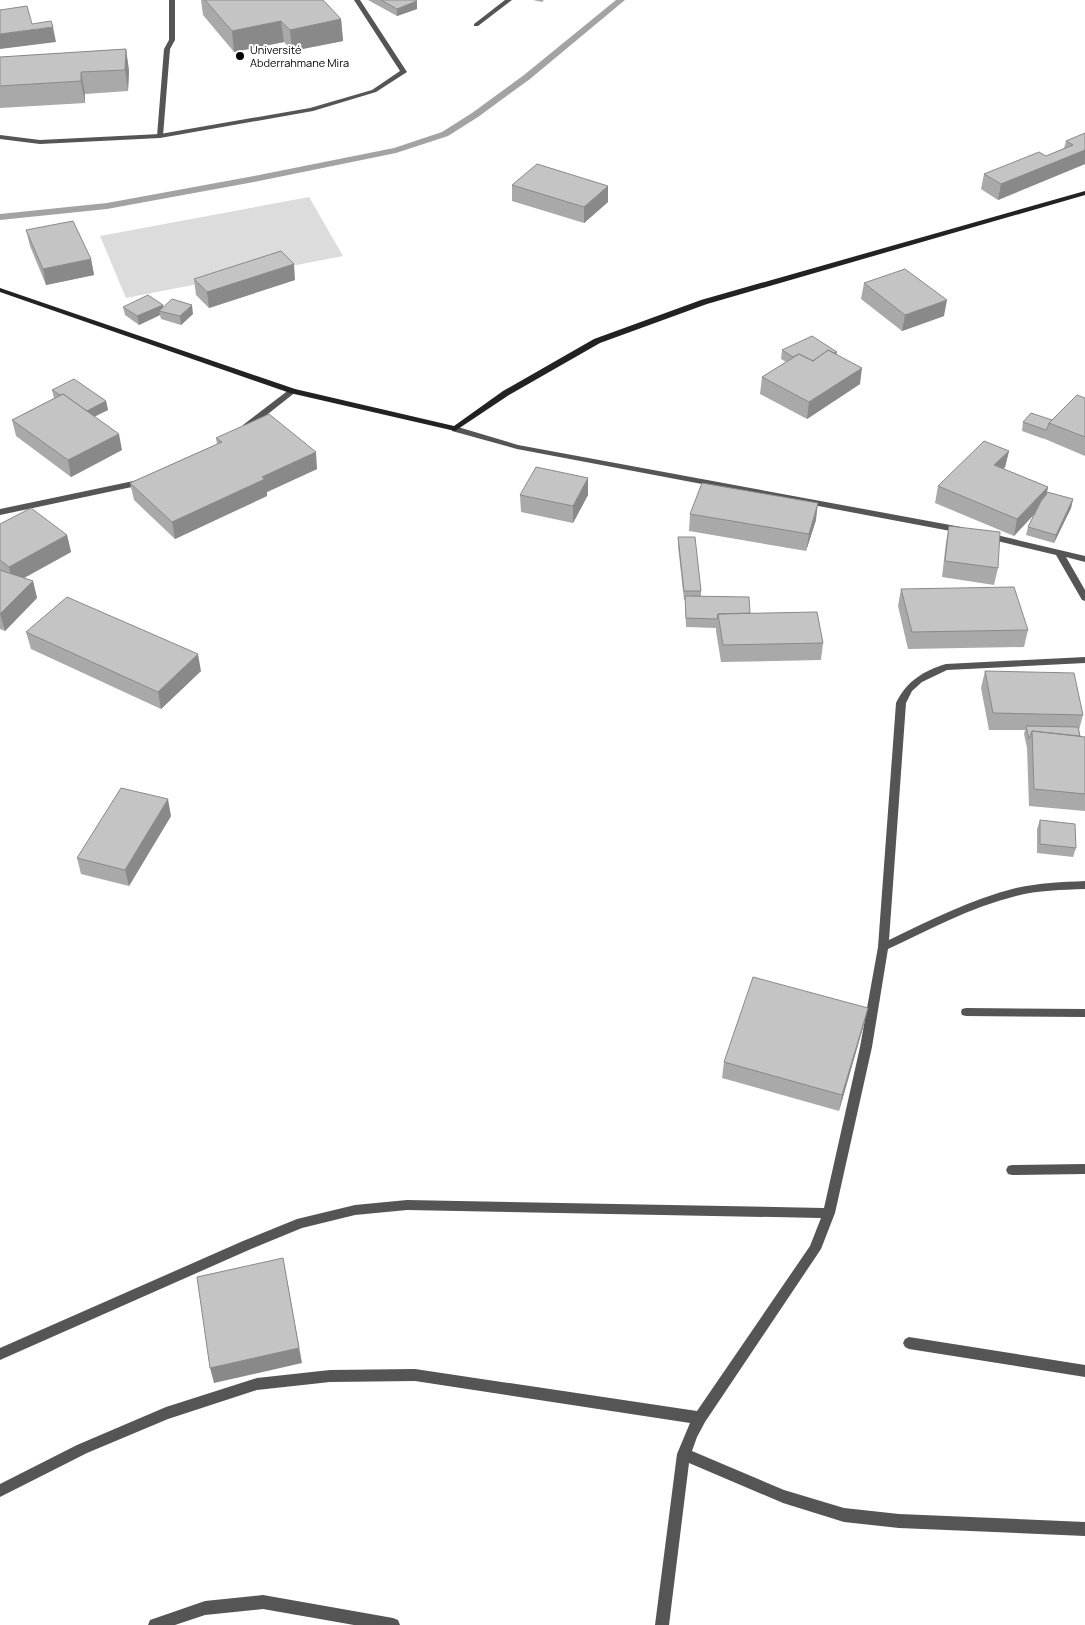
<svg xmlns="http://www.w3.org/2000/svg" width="1085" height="1625" font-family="Manrope,sans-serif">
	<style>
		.green { fill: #dcdcdc }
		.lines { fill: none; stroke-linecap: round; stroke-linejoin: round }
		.stream { fill: #a3a3a3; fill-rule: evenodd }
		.lane { fill: #555; fill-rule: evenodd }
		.street { fill: #555; fill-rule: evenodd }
		.secondary { fill: #222; fill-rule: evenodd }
		.wall { fill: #a9a9a9 }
		.shaded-wall { fill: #898989 }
		.building { fill: #c4c4c4; stroke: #898989 }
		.poi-dot { fill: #000; stroke: #fff; stroke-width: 2 }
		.labels { text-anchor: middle; stroke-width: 4; stroke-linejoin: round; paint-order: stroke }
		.far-poi-label { font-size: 11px; fill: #000; stroke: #fff; text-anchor: start }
	</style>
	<rect width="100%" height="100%" fill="#fff"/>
	<path class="green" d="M309,197l34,59 -217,42 -26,-62z"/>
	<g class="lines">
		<path class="stream" d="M616,0h9l-95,79 -52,38 -30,19 -52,17 -142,29 -147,27 -107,11v-6l107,-11 147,-27 140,-28 48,-16 30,-19 52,-38z"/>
		<path class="lane" d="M169,0h6v40l-5,9 -7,87 -3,2 -3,-2 7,-87 5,-9z
			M505,0h7l-34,26h-4v-2z"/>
		<path class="street" d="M354,0h6l47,72 -31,20 -63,19 -153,27 -120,6 -40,-5v-4l40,5 120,-6 150,-26 62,-18 28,-19z
			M290,389h6l1,2 -48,38h-6v-4z
			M452,427h6l60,18 443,82 4,3 -4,3 -444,-84 -65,-18z
			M143,479l4,3 -1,2 -146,31v-6z
			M988,533l97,23v6l-19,-5 19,33v11l-3,-1 -26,-45 -71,-17 -1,-2 1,-2z
			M1085,657v6l-138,7 -25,12 -10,9 -6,12 -17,237c41,-20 83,-41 127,-52 23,-5 46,-6 69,-7v8c-23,1 -47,1 -69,7 -45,11 -87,34 -128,53l-16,98 -37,166 -14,36 -116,173 -8,15 -5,14 92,39 60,18 55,6 186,8v14l-186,-8 -55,-6 -61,-19 -94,-40 -20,162h-14l22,-171 13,-31 -275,-42 -85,1 -73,8 -89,29 -81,34 -87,44v-13l77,-39 89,-38 91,-29 73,-8 85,-1 282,42 113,-165 11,-28 -414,-8 -52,5 -53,13 -51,21 -251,111v-12l243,-107 54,-22 58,-14 52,-5 417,8 36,-161 18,-100 18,-244c11,-22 27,-32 50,-39z
			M966,1008l119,1v8l-119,-1 -4,-1 -1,-3 1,-3z
			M1085,1164v10l-73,1 -4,-1 -2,-4 2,-4 4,-1z
			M909,1337l176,28v12l-176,-28 -4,-2 -2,-4 2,-4z
			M263,1595l130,23 5,2 2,5h-46l-91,-16 -58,6 -30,10h-27l2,-5 55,-19z"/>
		<path class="secondary" d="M1085,191v4l-378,109 -107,39 -91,52 -54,36 -165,-38 -290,-101v-4l295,101 159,37 49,-35 91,-52 107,-39z"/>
	</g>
	<path class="wall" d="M201,0h122l18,19 2,22 -51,10 -8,-9 -50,10 -31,-37z
		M368,0h47l2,9 -20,7z
		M533,0h11l-2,2z
		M126,49l3,22 -1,20 -43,3v9l-85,5v-51z
		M1085,133v31l-87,36 -17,-11 3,-15 62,-18 18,-8 2,-7z
		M512,185l96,17 -24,21 -72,-22z
		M26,230l65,29 3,16 -48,10 -16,-39z
		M194,279l101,1 -86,28 -13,-13z
		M864,283l80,33 -42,15 -41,-32z
		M163,305v2l30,7 -12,11 -20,-6 -1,-4 -21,10 -14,-10 -2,-8z
		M782,350l55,2v2l23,30 -53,35 -47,-25 2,-17 24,-15 -5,-3z
		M52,390l54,11 2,9 -14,6 28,34 -51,27 -55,-41 -4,-16 42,-22z
		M1085,398v58l-40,-17v-1l-1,1 -22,-8 1,-9 29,-2z
		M216,438l101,31 -50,23v4l-92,43 -41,-39 -4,-17 87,-39z
		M1009,451l-4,16 -1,2 44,18 -1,5 26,7 -2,9 -17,35 -28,-8 2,-8 6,-13 -20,22 -79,-33 3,-17z
		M588,478v17l-15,28 -52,-11 -1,-17z
		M690,514l126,6 -10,31 -117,-20z
		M0,524l67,11 4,17 -47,26 9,3 4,17 -32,33 -5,-2z
		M949,526l49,42 -4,17 -52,-8 4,-35z
		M678,537l23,54v5l49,17 73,30 -2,17 -100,2 -5,-31v-3l-30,-1 -1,-27h-1l-6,-54z
		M901,589l127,41 -4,17 -116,2 -10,-43z
		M26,632l175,39 -40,38 -130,-60z
		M985,671l98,44 -4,15 1,6 5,1v74l-56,-5 -2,-58 -3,-14 1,-4h-36l-8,-42z
		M171,816l-42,70 -48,-12 -4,-16z
		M1040,820l36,28 -3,9 -36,-4v-24z
		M864,1024l-25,87 -117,-33 2,-16z"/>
	<path class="shaded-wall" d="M417,1v8l-20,7v-7z
		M341,19l2,22 -51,10 -2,-21z
		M281,21l3,21 -50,10 -2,-21z
		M53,27l3,15 -56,7v-15z
		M126,49l3,22 -1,20 -3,-21z
		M81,72l4,22v9l-4,-22z
		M1085,150v14l-87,36 3,-16z
		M608,186v16l-24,21v-16z
		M91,259l3,16 -48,10 -3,-16z
		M294,264l1,16 -86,28 -2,-16z
		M947,300l-3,16 -42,15 3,-16z
		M163,305l1,7 -5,-1 1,4 -21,10 -2,-9z
		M192,305l1,9 -12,11 -1,-9z
		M862,368l-2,16 -53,35 2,-17z
		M106,401l2,9 -22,11 -2,-9z
		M119,434l3,16 -51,27 -3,-17z
		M1009,451l-4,16 -14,15 3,-17z
		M316,452l1,17 -50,23v4l-92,43 -3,-17 90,-45z
		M588,478v17l-15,28v-17z
		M1048,487l-4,17 -30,32 3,-17z
		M1073,499l-2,9 -17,35 2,-8z
		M818,503l-2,17 -10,31 3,-17z
		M67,535l4,17 -58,32 -4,-17z
		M33,581l4,17 -32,33 -5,-17z
		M198,654l3,17 -40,38 -3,-17z
		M168,799l3,17 -42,70 -4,-16z
		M868,1008l-4,16 -25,87 3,-16z
		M283,1258l19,105 -88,20 -4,-15z"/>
	<path class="building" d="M205,0h118l18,19 -51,11 -9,-9 -49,10z
		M381,0h34l2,1 -20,8z
		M27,6l5,18 19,-3 2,6 -53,7v-24z
		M126,49l-1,21 -44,2v9l-81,5v-29z
		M1085,133v17l-84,34 -17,-10 55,-22 7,4 27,-11 -7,-4z
		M537,164l71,22 -24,21 -72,-22z
		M73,221l18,38 -48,10 -17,-39z
		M281,251l13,13 -87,28 -13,-13z
		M905,269l42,31 -42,15 -41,-32z
		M148,295l15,10 -26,11 -14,-9z
		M172,299l20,6 -12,11 -21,-5z
		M812,336l25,16 -3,1 -6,-3 -15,11 -14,-7 -6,3 -11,-7z
		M828,350l34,18 -53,34 -47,-25 37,-23 14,7z
		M74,379l32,22 -19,10 -24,-17 -3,1 -8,-5z
		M63,394l56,40 -51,26 -56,-40z
		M1077,395l8,3v39l-36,-14z
		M1031,413l21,7 -3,3 -2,6 -1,1 -23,-8z
		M269,414l47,38 -54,25 3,2 -93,43 -42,-39 92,-41 -6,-4z
		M984,441l25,10 -15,14 54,22 -31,32 -79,-33z
		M536,467l52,11 -15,28 -53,-11z
		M702,483l116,20 -9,31 -119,-20z
		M1047,492l26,7 -17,36 -28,-8 13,-26 5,-6z
		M31,508l36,27 -58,32 -9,-7v-36z
		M949,526l51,6 -2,36 -53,-7z
		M678,537h17l6,54h-17z
		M0,570l33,11 -33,33z
		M1014,587l14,43 -116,2 -11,-43z
		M685,596l64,1 1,16 -32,1 -1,5 -31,-1z
		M67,597l131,57 -40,38 -132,-60z
		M817,612l6,31 -100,2 -5,-31z
		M985,671l89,2 9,42 -90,-2z
		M1026,726l52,1 2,9 -48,-5 -3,8z
		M1032,731l53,6v57l-51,-5z
		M121,788l47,11 -43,71 -48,-12z
		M1040,820l35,4 1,24 -36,-4z
		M753,977l115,31 -26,87 -118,-33z
		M283,1258l16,90 -89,20 -13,-91z"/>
	<circle class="poi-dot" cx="240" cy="56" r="5"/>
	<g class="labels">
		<g class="far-poi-label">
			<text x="250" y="54">Université<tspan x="250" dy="13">Abderrahmane Mira</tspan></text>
		</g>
	</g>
</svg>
